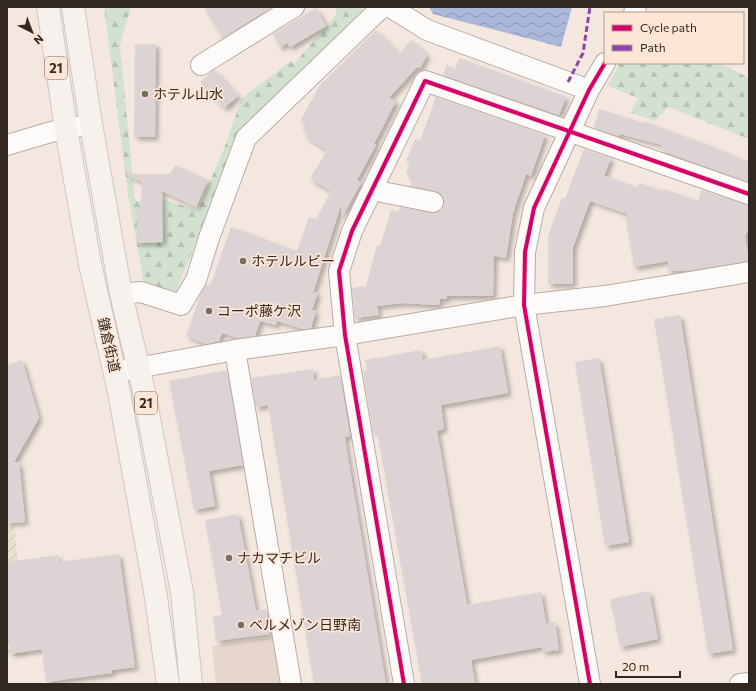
<svg xmlns="http://www.w3.org/2000/svg" width="756" height="691" font-family="Commissioner,'Noto Sans JP',sans-serif">
	<style>
		.commercial { fill: #e7d6cb }
		.industrial { fill: url(#industrial-furrows) }
		.forest { fill: url(#forest-firs) }
		.water { fill: url(#water-waves) }
		.building { fill: #ddd3d4; filter: url(#shadow) }
		.lines { fill: none; stroke-linecap: round; stroke-linejoin: round }
		.minor-casing { stroke: #b7aca5; stroke-width: 22 }
		.primary-casing { stroke: #cec7c3; stroke-width: 24 }
		.minor { stroke: #fdfbfa; stroke-width: 20 }
		.primary { stroke: #f7f1ee; stroke-width: 22 }
		.quiet { stroke: #8e44ad; stroke-width: 3; stroke-dasharray: 6 3; stroke-linecap: butt }
		.cycleway-casing { stroke: #fde6d6; stroke-width: 6 }
		.cycleway { stroke: #d6006c; stroke-width: 4 }
		.poi-dot { fill: #776b64; stroke: #fde6d6; stroke-width: 1.5 }
		.labels { text-anchor: middle; stroke-width: 3.5; stroke-linejoin: round; paint-order: stroke }
		.shield { fill: #fde6d6; stroke: #706157; stroke-width: 1 }
		.shield-label { font-size: 13px; font-weight: bold; fill: #332821 }
		.poi-label { font-size: 14px; fill: #332821; stroke: #fde6d6; text-anchor: start }
		.street-label { font-size: 14px; fill: #332821; stroke: #fde6d6 }
	</style>
	<defs>
		<pattern id="industrial-furrows" width="10" height="10" patternUnits="userSpaceOnUse"><rect width="10" height="10" fill="#eae0d0"/><path d="M-1 1l2-2M0 10L10 0M9 11l2-2" fill="none" stroke="#c9c0b2"/></pattern>
		<pattern id="forest-firs" width="22" height="20" patternUnits="userSpaceOnUse"><rect width="22" height="20" fill="#d3e1d0"/><path d="M5 1l3.5 6h-7zM16 11l3.5 6h-7z" fill="#b6c1b2"/></pattern>
		<pattern id="water-waves" width="16" height="10" patternUnits="userSpaceOnUse"><rect width="16" height="10" fill="#abb8d9"/><path d="M0 5q4-4 8 0t8 0" fill="none" stroke="#8c96b0"/></pattern>
		<filter id="shadow"><feDropShadow dx="3.5" dy="3.5" stdDeviation="2" flood-color="#0004"/></filter>
	</defs>
	<rect width="100%" height="100%" fill="#f4e7df"/>
	<path class="commercial" d="M275,637l7,47h-66l-4,-38z"/>
	<path class="industrial" d="M7,522h7l13,132 -20,3z"/>
	<path class="forest" d="M104,7h27l-11,39 15,155 26,-2 37,11 27,-64 17,-48 49,-37 3,3 42,-49v-8h26l-1,6 -117,114 -70,169 -30,-12 -16,-90z
		M620,63h100l29,15v61l-81,-32 -13,14 -24,-8 7,-15 -30,-12z"/>
	<path class="water" d="M429,7h143l-11,40 -128,-33z"/>
	<path class="building" d="M204,7h68l-49,31z
		M316,8l10,18 -36,21 -3,-4 -7,5 -7,-14z
		M376,30l23,24 12,-14 16,15 -7,13 -3,-1 -28,31 7,3 -22,43 2,1 -19,35 4,3 -19,34 -1,-12 -28,88 5,-1 -6,18 4,1 -5,17 -7,1 -27,-8 -1,4 -16,-4 -5,15 -16,2 -17,-5 -3,8 -13,3 -20,-8 15,-43 6,-9 3,2 21,-59 66,24 12,-34 7,2 15,-28 -21,-12 17,-29 -21,-13 2,-4 -6,-3 4,-5 -6,-4 20,-36z
		M135,44h21l-1,93h-21z
		M459,58l107,39 -7,18 -116,-40 4,-11 7,7z
		M214,70l24,26 -14,12 -24,-26z
		M436,97l109,38 -14,41 -5,-2 -13,39 -7,45 -12,-2 -1,40h-46v3h-7l-1,6 -37,-2 -25,3 2,9 -24,3 -3,-30 14,-2 11,-41 3,1 11,-36 7,2 2,-5 36,6 5,-3 3,-5v-6l-4,-6 -30,-7 4,-9 -8,-3 4,-11 -4,-2 9,-22 5,2z
		M599,109l45,14 1,-1 66,24 38,16v20l-89,-32 2,-5 -42,-11 -1,2 -25,-8z
		M584,149l27,9 -7,18 33,11 2,-4 24,8 1,-2 34,12 3,-11 48,15v21l-4,11 4,24 -56,9 -25,1v-10l-34,6 -8,-47 2,-6 -38,-13 -17,46v37h-25v-48l14,-38 3,1z
		M175,165l33,15 -12,27 -34,-16 1,51 -26,1v-36h4l1,-25 -18,-8h46z
		M680,315l53,335 -25,4 -54,-335z
		M500,346l8,47 -67,12 3,24 -7,2 30,174 74,-13 5,32 9,-2 4,28 -16,2 -1,-5 -71,13 4,24h-53l-45,-253 -4,1 -10,-61 4,-1 -2,-10 56,-10 2,10z
		M599,358l30,184 -24,4 -30,-184z
		M22,360l17,58 -25,44h5l6,60 -18,1v-158z
		M313,369l1,11 26,-5 10,61 -5,1 2,15 39,232h-72l-46,-279 -12,2 -5,-29z
		M227,370l16,95 -34,6 6,35 -21,4 -25,-129z
		M238,514l18,97 10,-2 4,25 -54,7 -3,-25 9,-1 -17,-95z
		M119,554l16,113 -23,3v3l-66,9 -4,-33 -31,5 -2,-14h-2v-78l51,-7 1,7z
		M649,591l9,48 -38,8 -10,-48z"/>
	<g class="lines">
		<g class="minor-casing">
			<path id="minor" d="M390,7l37,23 162,60
				M634,13l2,-6
				M201,65l93,-58
				M7,145l44,-13 40,-8
				M372,190l61,12
				M121,294l20,-2 40,13 15,-25 13,-42 37,-100 136,-131
				M235,350l56,334
				M115,372l120,-22 110,-15 179,-30 81,-9 144,-24
				M404,684l-59,-349 -6,-64 13,-40 73,-150 324,113
				M590,684l-66,-379 1,-53 9,-44 55,-118 16,-27
				M740,684l9,-1"/>
		</g>
		<g class="primary-casing">
			<path id="primary" d="M48,7l18,122 24,135 29,128 37,205 12,87
				M73,7l18,117 30,170 22,93 39,205 9,92"/>
		</g>
		<use href="#minor" class="minor"/>
		<use href="#primary" class="primary"/>
		<path class="quiet" d="M568,82l15,-29 7,-46"/>
		<g class="cycleway-casing">
			<path id="cycleway" d="M404,684l-59,-349 -6,-64 13,-40 73,-150 324,113
				M590,684l-66,-379 1,-53 9,-44 55,-118 16,-27"/>
		</g>
		<use href="#cycleway" class="cycleway"/>
	</g>
	<g class="poi-dot">
		<circle cx="145" cy="94" r="4"/>
		<circle cx="243" cy="261" r="4"/>
		<circle cx="209" cy="311" r="4"/>
		<circle cx="229" cy="558" r="4"/>
		<circle cx="241" cy="625" r="4"/>
	</g>
	<g class="labels">
		<g class="shield">
			<rect x="45" y="57" width="22" height="22" rx="3"/>
			<rect x="135" y="392" width="22" height="22" rx="3"/>
		</g>
		<g class="shield-label">
			<text x="56" y="73">21</text>
			<text x="146" y="408">21</text>
		</g>
		<g class="poi-label">
			<text x="153" y="99">ホテル山水</text>
			<text x="251" y="266">ホテルルビー</text>
			<text x="217" y="316">コーポ藤ケ沢</text>
			<text x="237" y="563">ナカマチビル</text>
			<text x="249" y="630">ベルメゾン日野南</text>
		</g>
		<g class="street-label">
			<text transform="translate(109 345) rotate(77)" y="5">鎌倉街道</text>
		</g>
	</g>
	<rect width="756" height="691" fill="none" stroke="#332821" stroke-width="16"/>
	<rect x="604" y="12" width="140" height="52" fill="#fde6d6" stroke="#ac9a8e"/>
	<rect x="612" y="25" width="20" height="6" fill="#d6006c" stroke="#ac9a8e"/>
	<text x="640" y="32" font-size="12" fill="#332821">Cycle path</text>
	<rect x="612" y="45" width="20" height="6" fill="#8e44ad" stroke="#ac9a8e"/>
	<text x="640" y="52" font-size="12" fill="#332821">Path</text>
	<g transform="translate(32 32) rotate(138)" stroke="#fde6d6" stroke-width="3" paint-order="stroke">
	<path d="M0-3L7 15L0 10L-7 15Z" fill="#332821"/>
	<text y="-6" font-size="11" font-weight="bold" text-anchor="middle" fill="#332821">N</text>
	</g>
	<path d="M616 671v6h64v-6" fill="none" stroke="#332821" stroke-width="2"/>
	<text x="622" y="671" font-size="12" fill="#332821" stroke="#fde6d6" stroke-width="3" paint-order="stroke">20 m</text>
</svg>
